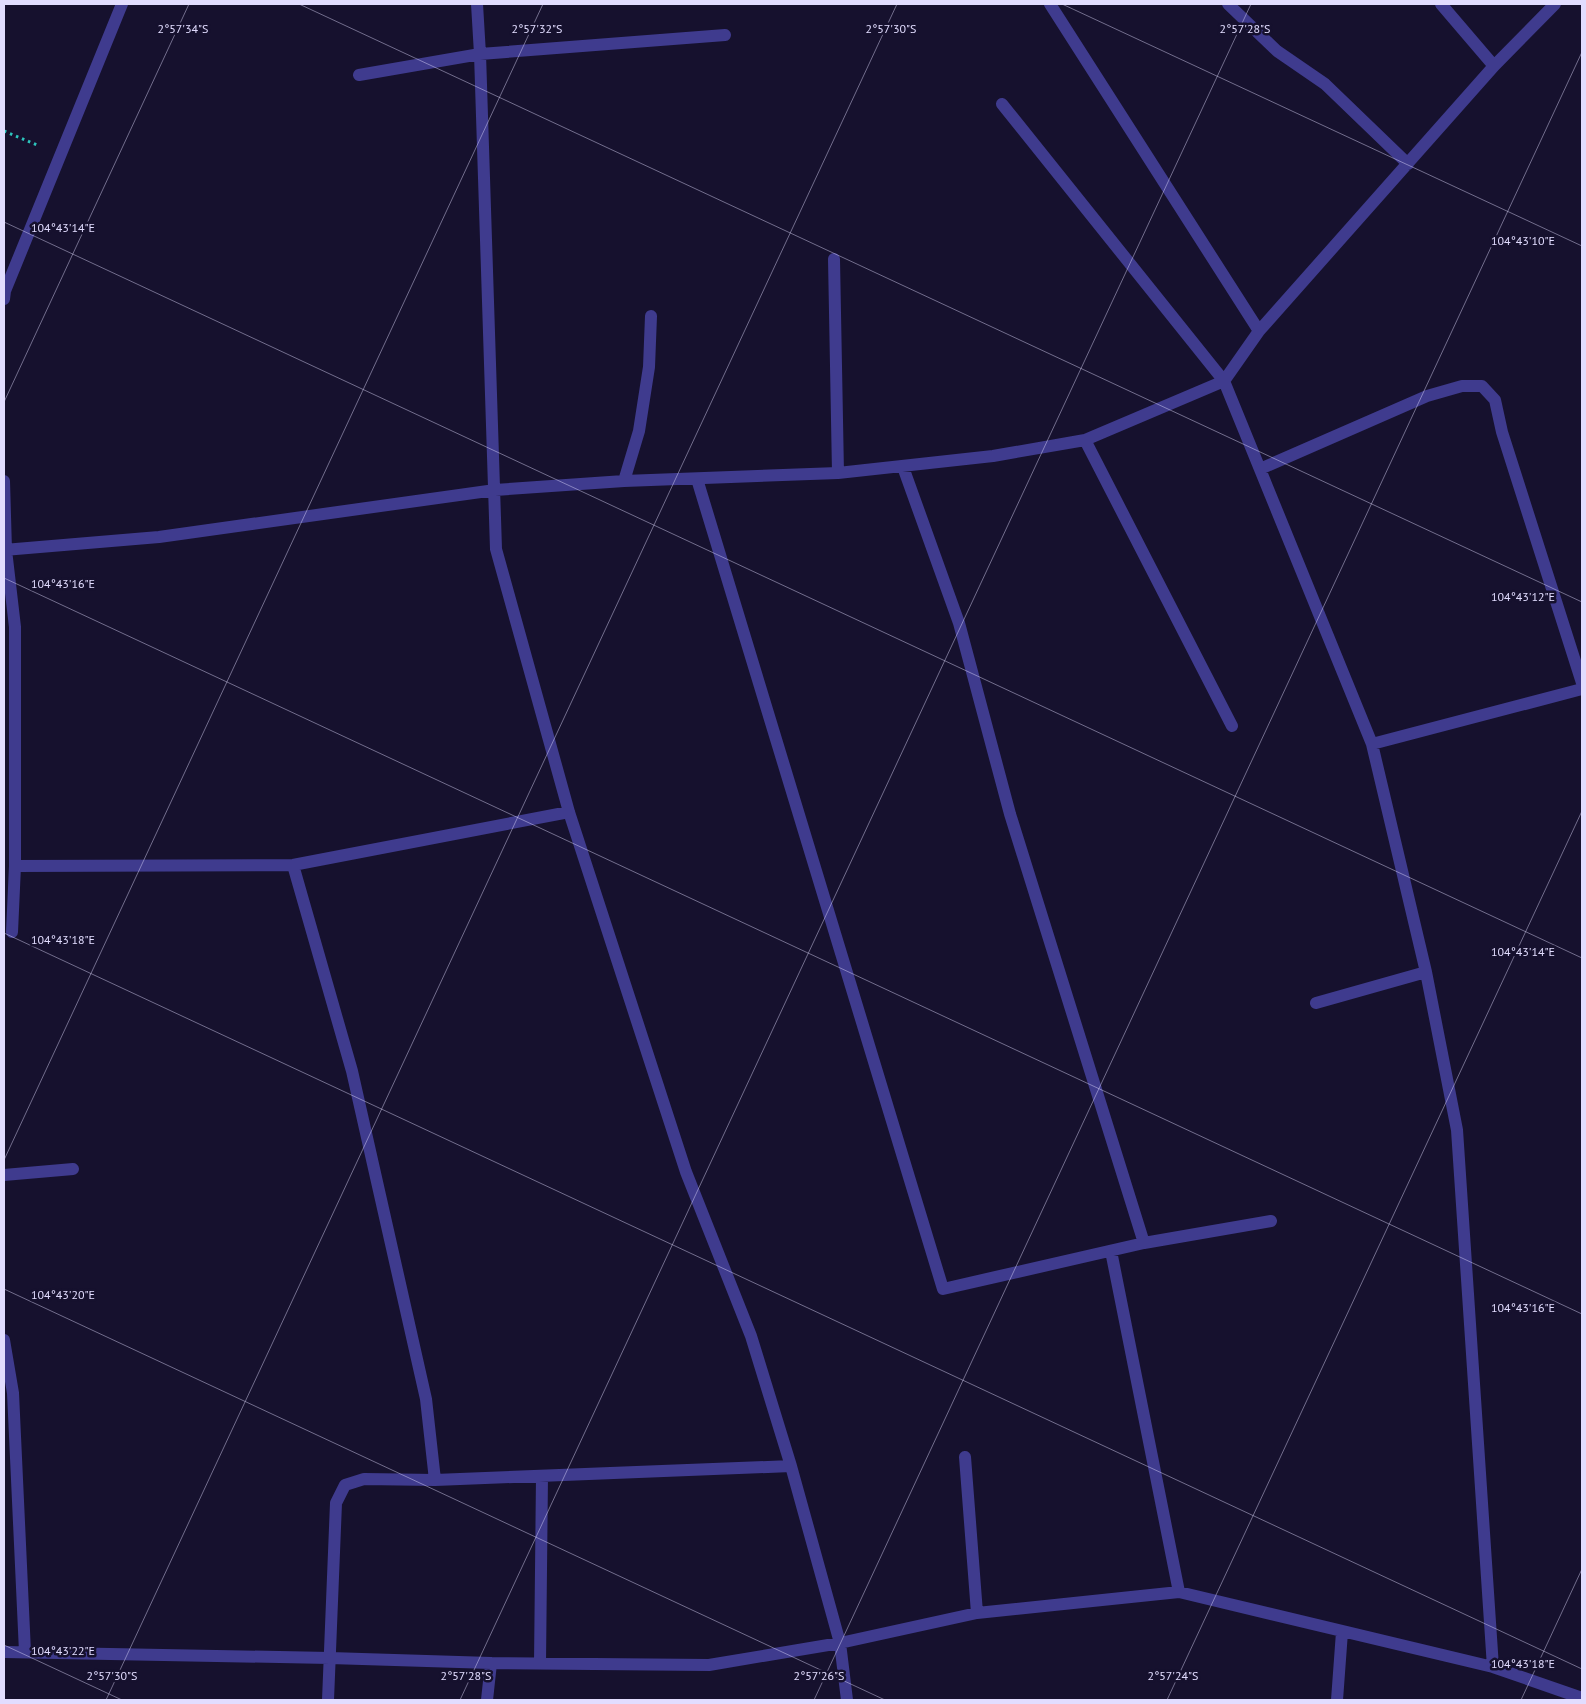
<svg xmlns="http://www.w3.org/2000/svg" width="1586" height="1704" font-family="'PT Sans',sans-serif">
	<style>
		.lines { fill: none; stroke-linecap: round; stroke-linejoin: round }
		.path { stroke: #2dc4bc; stroke-width: 3; stroke-dasharray: 2.5 4; stroke-linecap: butt }
		.street { stroke: #3f3b8e; stroke-width: 12 }
		.ticks { fill: none; stroke: #e2ddff; stroke-width: 1; stroke-opacity: 0.45 }
		.ticks-label { font-size: 12px; text-anchor: middle; fill: #e2ddff; stroke: #16112e; stroke-width: 5; stroke-linejoin: round; paint-order: stroke }
	</style>
	<rect width="100%" height="100%" fill="#16112e"/>
	<g class="lines">
		<path class="path" d="M4,131l33,14"/>
		<path class="street" d="M477,4l3,50 16,495 73,263 117,360 65,164 40,130 49,177 7,57
			M1050,4l209,327
			M1228,4l49,47 48,33 83,80
			M1441,4l53,62
			M359,75l121,-21 245,-19
			M1002,104l222,277 148,363 54,228 31,158 36,537
			M834,259l4,214
			M4,299l1,-8 117,-287
			M1085,440l147,286
			M903,467l56,156 51,191 134,429
			M1260,469l167,-73 35,-10h20l13,14 7,32 80,251
			M697,479l246,810 201,-46 127,-22
			M4,481l2,69 9,77v239l-3,66
			M624,481l15,-50 10,-64 2,-51
			M4,550l155,-13 336,-47 129,-9 214,-8 155,-17 92,-16 139,-59 35,-50 235,-265 61,-62
			M1372,744l210,-55
			M293,865l59,206 74,328 9,81
			M15,866l278,-1 276,-53
			M1316,1003l110,-31
			M4,1175l69,-6
			M1111,1251l68,341
			M4,1340l9,53 12,259
			M965,1457l12,156
			M4,1652l326,6 161,5 218,2 131,-22 137,-30 202,-21 314,75 89,31
			M540,1664l2,-188
			M328,1700l8,-197 9,-18 19,-6 71,1 356,-14
			M487,1700l4,-37
			M1337,1700l5,-68"/>
	</g>
	<path class="ticks" d="M299,4l1283,598M1062,4l520,242M4,222l1578,736M4,402l185,-398M4,578l1578,736M4,933l1578,736M4,1160l539,-1156M4,1289l881,411M4,1645l118,55M106,1700l791,-1696M460,1700l791,-1696M814,1700l768,-1648M1167,1700l415,-889M1521,1700l61,-131"/>
	<g class="ticks-label">
		<text x="183" y="33">2°57'34"S</text>
		<text x="537" y="33">2°57'32"S</text>
		<text x="891" y="33">2°57'30"S</text>
		<text x="1245" y="33">2°57'28"S</text>
		<text x="63" y="232">104°43'14"E</text>
		<text x="1523" y="245">104°43'10"E</text>
		<text x="63" y="588">104°43'16"E</text>
		<text x="1523" y="601">104°43'12"E</text>
		<text x="63" y="944">104°43'18"E</text>
		<text x="1523" y="956">104°43'14"E</text>
		<text x="63" y="1299">104°43'20"E</text>
		<text x="1523" y="1312">104°43'16"E</text>
		<text x="63" y="1655">104°43'22"E</text>
		<text x="1523" y="1668">104°43'18"E</text>
		<text x="112" y="1680">2°57'30"S</text>
		<text x="466" y="1680">2°57'28"S</text>
		<text x="819" y="1680">2°57'26"S</text>
		<text x="1173" y="1680">2°57'24"S</text>
	</g>
	<rect width="1586" height="1704" fill="none" stroke="#e2ddff" stroke-width="10"/>
</svg>
